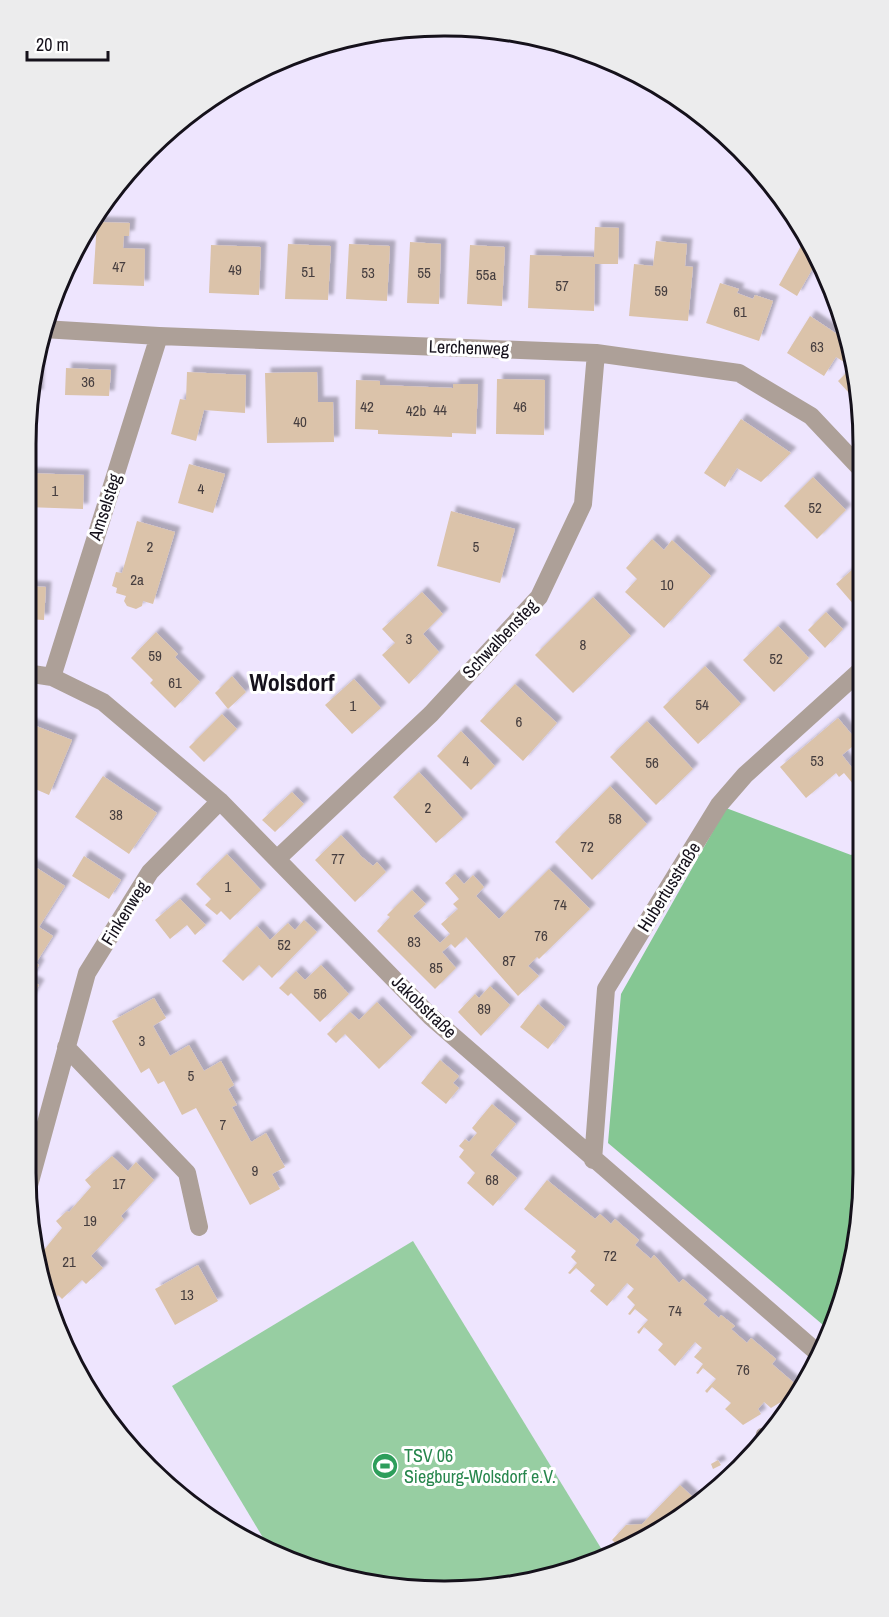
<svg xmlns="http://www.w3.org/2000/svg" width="889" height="1617" font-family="'Archivo Narrow',sans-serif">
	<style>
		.green { fill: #97cea2 }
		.forest { fill: #85c793 }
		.building { fill: #dbc3aa; filter: url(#shadow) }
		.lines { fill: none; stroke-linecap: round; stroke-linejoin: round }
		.lane { stroke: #ada098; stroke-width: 12 }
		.street { stroke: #ada098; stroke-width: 18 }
		.labels { text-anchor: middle; stroke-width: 6; stroke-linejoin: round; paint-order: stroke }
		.number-label { font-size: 15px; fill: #463e3f }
		.street-label { font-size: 18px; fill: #15111b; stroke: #fff }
		.leisure-label { font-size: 18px; fill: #27864d; stroke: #fff; text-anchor: start }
		.district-label { font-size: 24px; font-weight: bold; fill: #15111b; stroke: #fff }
		.rim { fill: none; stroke: #15111b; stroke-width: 3 }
	</style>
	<defs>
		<filter id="shadow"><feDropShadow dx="5.5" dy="-5.5" stdDeviation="1.5" flood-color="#0004"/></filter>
	</defs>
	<rect width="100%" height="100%" fill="#eee5fe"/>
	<path class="green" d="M413,1241l194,317 -2,1 -133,32 -136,-14 -68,-31 -96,-160z"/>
	<path class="forest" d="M726,808l125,47 10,-6 2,351 -14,81 -20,49 -221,-187 13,-149z"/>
	<path class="building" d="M97,222l33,1 -1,13h-5l-1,12 22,1 -1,37 -51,-2z
		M595,227l24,1 -1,36h-23l-1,47 -66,-3 2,-53 64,2z
		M656,241l31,3 -2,22 8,1 -5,54 -59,-5 5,-52 19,2z
		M410,242l31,2 -2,60 -32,-1z
		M288,244l43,2 -3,54 -43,-1z
		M349,244l41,2 -3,55 -41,-2z
		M211,245l50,2 -2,48 -50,-2z
		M470,245l35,2 -3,59 -35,-2z
		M801,246l15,8 2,5 -21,37 -18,-11z
		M720,283l19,6 -2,4 16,6 2,-4 18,6 -14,40 -53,-18z
		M810,316l36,24 14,50v15l-22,-24 14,-14 -16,-10 -12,19 -37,-23z
		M35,366l4,1 -1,28h-8z
		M66,368l45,2 -2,26 -44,-1z
		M187,372l59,3 -1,38 -41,-3 -8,31 -25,-7 9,-35 6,1z
		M317,372l1,30h15l1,40 -67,1 -2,-70z
		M497,379l48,1 -1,55 -48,-1z
		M356,380l24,1v4l24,1 49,2v-4h25l-2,50 -24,-1v4l-74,-3v-4l-23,-1z
		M741,419l50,34 -30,29 -24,-14 -12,19 -21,-14z
		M189,464l36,10 -12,39 -35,-10z
		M26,473l58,2 -1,34 -57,-2z
		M813,477l33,33 -29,29 -33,-33z
		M451,511l64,18 -15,54 -63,-17z
		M137,521l38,11 -22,72 -10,-3 -1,5 -6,3 -9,-3 -3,-5 2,-5 -10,-3 1,-5 -5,-2 4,-14 6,1z
		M652,539l12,11 8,-10 39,36 -47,52 -39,-36 12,-13 -11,-11z
		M861,562v51l-25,-29z
		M26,586l20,1 -2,33 -18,-1z
		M422,592l21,22 -20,20 16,18 -30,32 -27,-29 13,-12 -13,-14z
		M593,597l38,39 -58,57 -38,-38z
		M826,612l17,17 -18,19 -17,-18z
		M778,626l31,32 -35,34 -31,-32z
		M156,632l22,22 -3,3 25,25 -25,26 -25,-25 3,-3 -22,-22z
		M705,666l36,38 -43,40 -35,-37z
		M232,676l14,16 -18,17 -13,-16z
		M354,679l27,29 -29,26 -27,-29z
		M515,684l42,39 -34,38 -43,-40z
		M222,714l15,15 -33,33 -15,-15z
		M838,718l20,24 -16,13 19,24 -7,6 -10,-12 -5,4 -3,-4 -30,25 -26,-31z
		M647,721l46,48 -37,36 -46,-48z
		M26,722l46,18 -23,55 -23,-10z
		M461,731l34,35 -24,24 -34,-34z
		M419,772l44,47 -27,24 -43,-46z
		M103,776l54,37 -28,41 -54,-37z
		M610,786l37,38 -55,56 -37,-38z
		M292,792l12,12 -29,28 -13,-12z
		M341,835l21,22 11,9 4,-4 9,10 -31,30 -40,-42z
		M227,854l34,36 -31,30 -9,-9 -4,4 -12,-10 6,-6 -15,-15z
		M84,856l37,24 -12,19 -37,-23z
		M26,861l39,25 -26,41 14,9 -17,27 3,2 -9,15 9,5 -13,21z
		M549,869l41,40 -51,50 -2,-2 -9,9 11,10 -21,20 -52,-59 -11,11 -4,-4 -9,8 14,16 -21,21 -58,-58 13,-14 -3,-2 25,-25 14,14 -13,12 27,27 10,-9 -9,-10 17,-15 -5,-5 6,-5 -14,-16 10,-9 9,10 9,-9 11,12 -8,9 23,23z
		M180,899l26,26 -11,10 -8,-10 -17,14 -15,-19z
		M304,920l13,12 -45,46 -13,-13 -16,16 -21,-20 35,-35 13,14 18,-17 7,7z
		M321,965l28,29 -29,28 -29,-29 -3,3 -9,-8 17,-17 9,9z
		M490,986l20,19 -29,31 -23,-24 17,-18 4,4z
		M154,998l12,20 -13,8 17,30 19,-11 15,26 17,-10 13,24 -6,4 9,16 -5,2 19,35 15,-9 19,34 -13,7 8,15 -30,16 -54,-97 -14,7 -18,-34 -6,3 -9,-16 -8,5 -29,-52z
		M377,1002l35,35 -33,32 -34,-35 -9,9 -9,-9 23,-22 9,8z
		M538,1004l27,23 -17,22 -28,-22z
		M440,1060l19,16 -6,7 6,5 -13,16 -25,-21z
		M492,1104l24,20 -26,31 27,23 -24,28 -26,-23 8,-10 -16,-16 5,-7 -5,-4 6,-7 4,3 8,-9 -5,-5z
		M112,1156l16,15 8,-9 18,18 -33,36 3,4 -33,36 12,12 -17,16 -4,-4 -20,19 -4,-4 -10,11 -9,-50 23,-28 -6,-7 11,-10 2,1 22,-25 -6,-7z
		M547,1180l48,39 5,-5 11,10 4,-5 24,21 -4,5 16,14 3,-4 25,28 4,-4 24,21 -4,4 16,14 2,-3 14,11 -4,3 16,14 4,-5 25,21 -4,5 28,24 -1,3 -28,17 -7,-6 -6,7 3,5 -18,11 -18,-16 6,-6 -19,-16 -5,6 -2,-2 11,-12 -13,-11 -5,6 -2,-1 7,-9 -9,-7 8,-9 -7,-6 -20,24 -17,-16 5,-6 -19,-17 -5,7 -2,-2 11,-12 -13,-11 -5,6 -2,-1 7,-9 -8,-8 7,-8 -7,-6 -20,23 -17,-15 5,-6 -19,-17 -6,6 -2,-1 9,-10 -6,-6 5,-6 -52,-42z
		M198,1265l20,36 -43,24 -20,-36z
		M718,1460l3,5 -8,4 -2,-5z
		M680,1485l18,17 -76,47 -10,-9 14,-15 16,-1z"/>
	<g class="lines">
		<path class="lane" d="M761,1438l1,-4"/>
		<path class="street" d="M43,329l116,7 437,17 143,20 72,43 49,52
			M26,673l26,4 51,25 117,99 211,216 388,337
			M52,677l107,-341
			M278,858l153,-144 108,-117 44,-93 13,-151
			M66,1047l121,126 12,54
			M593,1160l13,-171 113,-184 26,-30 116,-105
			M28,1189l59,-216 63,-101 70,-71"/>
	</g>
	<defs>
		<g id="stadium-disc" transform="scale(1.35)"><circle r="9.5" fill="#2e9e5b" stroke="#fff"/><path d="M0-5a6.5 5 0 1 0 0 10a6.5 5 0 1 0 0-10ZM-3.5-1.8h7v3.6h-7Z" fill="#fff"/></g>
	</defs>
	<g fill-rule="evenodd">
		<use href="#stadium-disc" x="385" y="1466"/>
	</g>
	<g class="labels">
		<g class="number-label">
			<text x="119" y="272">47</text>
			<text x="235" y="275">49</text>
			<text x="308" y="277">51</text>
			<text x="368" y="278">53</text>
			<text x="424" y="278">55</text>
			<text x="486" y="280">55a</text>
			<text x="562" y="291">57</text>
			<text x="661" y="296">59</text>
			<text x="740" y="317">61</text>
			<text x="817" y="352">63</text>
			<text x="88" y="387">36</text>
			<text x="367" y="412">42</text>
			<text x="520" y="412">46</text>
			<text x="440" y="415">44</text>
			<text x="416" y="416">42b</text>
			<text x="300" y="427">40</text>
			<text x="201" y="494">4</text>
			<text x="55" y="496">1</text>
			<text x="815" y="513">52</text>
			<text x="150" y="552">2</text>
			<text x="476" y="552">5</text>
			<text x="137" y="585">2a</text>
			<text x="667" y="590">10</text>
			<text x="409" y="644">3</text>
			<text x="583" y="650">8</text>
			<text x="155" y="661">59</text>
			<text x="776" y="664">52</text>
			<text x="175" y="688">61</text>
			<text x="702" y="710">54</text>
			<text x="353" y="711">1</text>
			<text x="519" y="727">6</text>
			<text x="466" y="766">4</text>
			<text x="817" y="766">53</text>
			<text x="652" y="768">56</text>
			<text x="428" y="813">2</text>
			<text x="116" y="820">38</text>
			<text x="615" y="824">58</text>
			<text x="587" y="852">72</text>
			<text x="338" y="864">77</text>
			<text x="228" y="892">1</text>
			<text x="560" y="910">74</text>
			<text x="541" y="941">76</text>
			<text x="414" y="947">83</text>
			<text x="284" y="950">52</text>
			<text x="509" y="966">87</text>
			<text x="436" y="973">85</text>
			<text x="320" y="999">56</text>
			<text x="484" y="1014">89</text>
			<text x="142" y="1046">3</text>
			<text x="191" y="1081">5</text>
			<text x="223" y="1130">7</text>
			<text x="255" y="1176">9</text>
			<text x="492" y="1185">68</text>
			<text x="119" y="1189">17</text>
			<text x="90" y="1226">19</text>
			<text x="610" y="1261">72</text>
			<text x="69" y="1267">21</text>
			<text x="187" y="1300">13</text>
			<text x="675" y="1316">74</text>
			<text x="743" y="1375">76</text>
		</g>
		<g class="street-label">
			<text transform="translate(469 348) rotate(2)" y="6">Lerchenweg</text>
			<text transform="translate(105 507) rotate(-72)" y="6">Amselsteg</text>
			<text transform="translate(500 639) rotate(-47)" y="6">Schwalbensteg</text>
			<text transform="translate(669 887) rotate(-58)" y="6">Hubertusstraße</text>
			<text transform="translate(125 913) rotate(-58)" y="6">Finkenweg</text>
			<text transform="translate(424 1007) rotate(44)" y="6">Jakobstraße</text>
		</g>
		<g class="leisure-label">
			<text x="404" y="1462">TSV 06<tspan x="404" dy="21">Siegburg-Wolsdorf e.V.</tspan></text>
		</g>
		<g class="district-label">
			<text x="292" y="691">Wolsdorf</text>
		</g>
	</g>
	<path d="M0 0H889V1617H0ZM444 36H445A408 408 0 0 1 853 444V1173A408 408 0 0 1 445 1581H444A408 408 0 0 1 36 1173V444A408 408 0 0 1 444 36Z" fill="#ececed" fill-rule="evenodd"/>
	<path class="rim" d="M444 36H445A408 408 0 0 1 853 444V1173A408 408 0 0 1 445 1581H444A408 408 0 0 1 36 1173V444A408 408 0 0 1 444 36Z"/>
	<path d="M27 51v9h81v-9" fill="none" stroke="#15111b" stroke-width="3"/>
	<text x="36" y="51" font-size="18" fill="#15111b" stroke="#ffffff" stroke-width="4.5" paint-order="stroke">20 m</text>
</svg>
